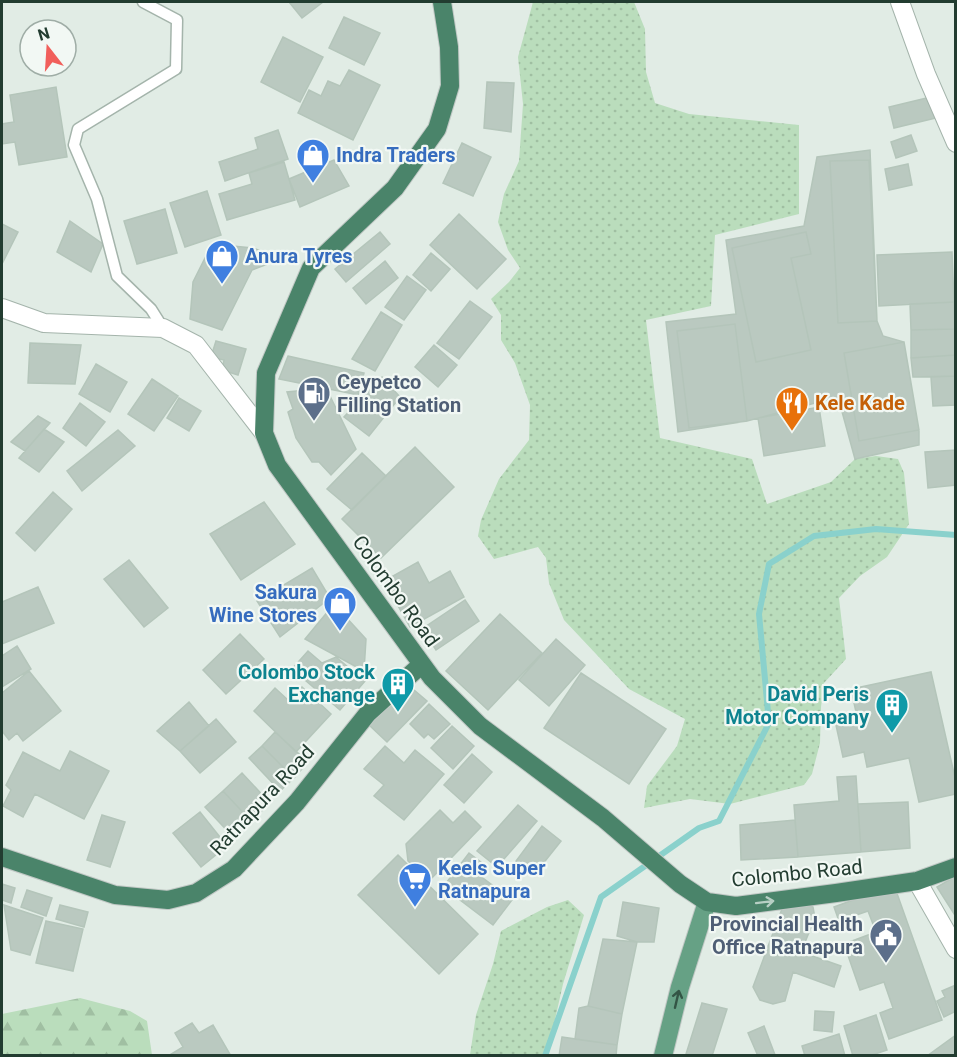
<svg xmlns="http://www.w3.org/2000/svg" width="957" height="1057" font-family="Roboto,sans-serif">
	<style>
		.grass { fill: url(#grass-dots) }
		.forest { fill: url(#forest-firs) }
		.lines { fill: none; stroke-linecap: round; stroke-linejoin: round }
		.stream { stroke: #8ad1cc; stroke-width: 6 }
		.building { fill: #bac9c0; stroke: #b4c5ba; stroke-width: 1.5 }
		.service-casing { stroke: #a4b4ab; stroke-width: 13 }
		.minor-casing { stroke: #a4b4ab; stroke-width: 20 }
		.tertiary-casing { stroke: #a4b4ab; stroke-width: 20 }
		.primary-casing { stroke: #c1c8c5; stroke-width: 20 }
		.trunk-casing { stroke: #c1c8c5; stroke-width: 20 }
		.service { stroke: #fff; stroke-width: 10 }
		.minor { stroke: #fff; stroke-width: 18 }
		.tertiary { stroke: #fff; stroke-width: 18 }
		.primary { stroke: #66a185; stroke-width: 18 }
		.trunk { stroke: #4a846a; stroke-width: 18 }
		.oneway { stroke: #b7cfc4 }
		.oneway2 { stroke: #335545 }
		.labels { text-anchor: middle; stroke-width: 4.5; stroke-linejoin: round; paint-order: stroke }
		.shop-label { font-size: 20px; font-weight: bold; fill: #366cbe; stroke: #f2f8f4; text-anchor: start }
		.service-label { font-size: 20px; font-weight: bold; fill: #4e5e75; stroke: #f2f8f4; text-anchor: start }
		.food-label { font-size: 20px; font-weight: bold; fill: #c56008; stroke: #f2f8f4; text-anchor: start }
		.street-label { font-size: 20px; fill: #223c30; stroke: #f2f8f4 }
		.culture-label { font-size: 20px; font-weight: bold; fill: #0d838f; stroke: #f2f8f4; text-anchor: end }
	</style>
	<defs>
		<pattern id="grass-dots" width="8" height="8" patternUnits="userSpaceOnUse" patternTransform="scale(1.5)"><rect width="8" height="8" fill="#baddbc"/><path d="M2 2h.1M6 6h.1" fill="none" stroke="#a0bfa2" stroke-width="1.8" stroke-linecap="round"/></pattern>
		<pattern id="forest-firs" width="22" height="20" patternUnits="userSpaceOnUse" patternTransform="scale(1.5)"><rect width="22" height="20" fill="#baddbc"/><path d="M5 1l3.5 6h-7zM16 11l3.5 6h-7z" fill="#a0bfa2"/></pattern>
	</defs>
	<rect width="100%" height="100%" fill="#e1ece5"/>
	<path class="grass" d="M533,2h101l11,27 1,43 9,31 34,11 110,11v89l-84,21 -4,71 -65,14 14,118 92,21 15,45 64,-22 24,-23 21,-3 22,3 6,14 5,51 -22,33 -27,19 -21,22 7,61 -22,24 -3,24 -1,36 -8,31 -8,11 -74,19 -40,-5 -46,9 3,-22 30,-40 8,-27 -56,-30 -65,-69 -15,-37 -3,-25 -8,-11 -44,12 -16,-23 3,-16 18,-41 30,-39 1,-35 -15,-42 -14,-23v-25l-10,-16 18,-17 11,-14 -12,-18 -10,-28 6,-28 15,-33 4,-57 -5,-47z
		M568,900l16,15 -21,69 -16,71h-77l6,-40 17,-51 8,-33 46,-24z"/>
	<path class="forest" d="M80,998l50,13 17,10 5,34h-150v-41z"/>
	<g class="lines">
		<path class="stream" d="M545,1056l56,-159 98,-69 20,-7 50,-98 -10,-109 10,-50 45,-28 62,-7 80,6"/>
	</g>
	<path class="building" d="M289,2h34l-21,16z
		M344,17l36,16 -16,32 -35,-17z
		M283,37l40,20 -23,45 -39,-20z
		M349,70l31,15 -27,55 -55,-27 11,-23 12,6 7,-15 12,5z
		M487,82l27,1 -3,49 -27,-4z
		M56,87l11,70 -48,8 -4,-23 -13,2v-20l12,-2 -4,-27z
		M931,97l5,21 -42,10 -5,-21z
		M278,130l10,29 -63,22 -6,-19 39,-13 -3,-11z
		M911,135l6,16 -21,7 -5,-16z
		M462,143l29,14 -18,39 -30,-13z
		M870,150l7,171 6,15 21,6 15,88v15l-64,14 -17,-62 -91,24 -69,11 -12,-110 70,-8 -10,-74 78,-14 13,-69z
		M334,160l15,26 -49,21 -11,-28z
		M869,160l8,161 -39,2 -8,-162z
		M284,162l11,38 -68,20 -8,-26 33,-10 -3,-11z
		M908,164l4,21 -23,5 -4,-21z
		M207,191l14,44 -36,12 -15,-44z
		M165,209l12,44 -40,11 -13,-43z
		M459,214l47,45 -29,30 -47,-44z
		M70,221l33,23 -12,28 -34,-20z
		M2,224l16,8 -16,32z
		M380,232l10,12 -44,38 -11,-13z
		M806,232l5,22 -20,4 20,92 -55,12 -24,-114z
		M212,244l41,4 28,11 -29,11 -30,60 -32,-11 3,-37z
		M952,252l2,50 -75,4 -2,-51z
		M431,253l19,16 -19,22 -18,-16z
		M385,261l13,17 -32,26 -13,-16z
		M407,276l19,14 -22,30 -19,-13z
		M470,301l22,16 -33,42 -22,-16z
		M954,302l1,27 -44,1 -1,-26z
		M381,312l21,13 -27,46 -23,-12z
		M735,324l12,97 -58,7 -12,-97z
		M955,329l1,26 -45,3v-28z
		M216,341l30,8 -8,26 -16,-5 2,-10 -13,-3z
		M904,342l15,88 -60,11 -15,-88z
		M30,343l51,2 -6,39 -47,-1z
		M434,345l23,20 -19,22 -23,-20z
		M956,355v21l-43,1 -2,-19z
		M288,356l76,17 -6,22 -79,-16z
		M96,364l31,18 -17,30 -31,-18z
		M956,376v29l-23,1 -2,-29z
		M382,377l18,20 -31,39 -25,-19z
		M152,379l26,17 -24,35 -26,-17z
		M307,390l21,2 28,57 -25,26 -12,-13h-7l-16,-24 -8,-26 5,-3 -6,-17z
		M179,398l22,13 -12,20 -22,-13z
		M80,403l25,19 -19,24 -23,-18z
		M819,407l6,39 -61,10 -6,-38z
		M38,416l12,7 -25,28 -14,-9z
		M44,429l20,13 -25,30 -20,-14z
		M118,430l17,16 -53,45 -15,-20z
		M415,447l39,40 -73,71 -39,-39z
		M956,450v35l-28,3 -3,-36z
		M362,453l24,23 -34,34 -25,-21z
		M53,492l19,17 -37,42 -19,-18z
		M264,502l31,42 -54,36 -31,-46z
		M129,560l39,48 -24,19 -40,-48z
		M418,562l11,21 21,-12 14,26 -54,30 -26,-46z
		M312,568l18,30 -50,39 -23,-36z
		M38,587l16,36 -52,21v-42z
		M465,600l14,21 -43,29 -14,-21z
		M334,604l32,35 -2,32 -59,-32z
		M500,614l42,39 -54,57 -42,-39z
		M240,634l24,25 -38,35 -23,-24z
		M556,639l29,26 -36,41 -30,-26z
		M17,646l14,23 -29,18v-31z
		M308,651l14,12 14,-6 29,24 -25,29 -48,-41z
		M29,671l32,40 -38,30 -6,-8 -8,7 -7,-9v-38z
		M931,672l25,110v12l-37,8 -10,-44 -42,9 -3,-15 -21,5 -9,-41 22,-4 -5,-23z
		M581,673l85,56 -37,55 -85,-56z
		M302,687l29,27 -35,38 -42,-41 21,-23 14,13z
		M410,690h4l13,11 -40,41 -18,-17 29,-30z
		M189,702l20,24 -29,25 -23,-20z
		M429,704l21,20 -16,15 -6,-5 -4,4 -14,-14z
		M216,719l20,23 -36,31 -20,-22z
		M452,726l22,20 -21,23 -22,-21z
		M275,732l33,30 -14,16 -32,-32z
		M262,746l32,32 -14,13 -31,-33z
		M385,746l19,17 11,-13 29,24 -40,46 -30,-24 10,-11 -20,-16z
		M70,751l39,20 -25,48 -49,-25 -12,23 -20,-11 8,-16 -5,-5 17,-33 37,19z
		M472,754l20,18 -28,31 -20,-18z
		M242,773l28,30 -19,18 -28,-30z
		M856,776l5,76 -63,5 -4,-52 45,-4 -2,-24z
		M223,791l28,30 -17,17 -29,-31z
		M908,802l2,46 -49,4 -3,-48z
		M518,805l19,16 -40,46 -20,-16z
		M440,810l13,13 12,-12 16,16 -52,54 -21,-20 -2,-17z
		M200,812l27,34 -26,21 -28,-34z
		M102,815l23,7 -15,45 -23,-7z
		M795,820l3,37 -57,3 -1,-35z
		M542,826l19,15 -27,34 -18,-14z
		M469,853l13,10 -7,9 37,28 -19,25 -50,-38z
		M398,855l80,79 -39,40 -81,-79z
		M956,876v41l-19,-30z
		M2,884l13,4 -4,15 -9,-3z
		M894,885l48,135 -53,19 -9,-26 13,-5 -9,-26 -24,8 -16,-46 32,-12 -8,-21 -29,10 -5,-14z
		M27,890l25,8 -6,18 -25,-9z
		M797,901l16,6 2,11 -14,34 40,14 -7,21 -41,-15 -8,29 -12,3 -13,-4 -7,-13 30,-81z
		M623,902l36,6 -5,34h-17l-20,-6z
		M4,905l39,13 -13,37 -19,-5z
		M60,905l28,7 -4,15 -28,-8z
		M46,921l37,8 -10,42 -37,-8z
		M603,939l34,3 -15,72 -34,-8z
		M956,985v26l-12,6 -7,-16 8,-4 -3,-6z
		M702,1003l25,6 -15,47h-22l-4,-2z
		M588,1006l34,8 -5,31 -42,-6 4,-31z
		M815,1011l19,1 -2,20 -18,-2z
		M876,1015l11,35 -18,6h-16l-9,-30z
		M192,1023l7,10 14,-8 18,31h-63l15,-9 -8,-14z
		M764,1026l11,29v1h-17l-10,-23z
		M839,1034l6,22h-40l-3,-10z
		M956,1035v21h-29z
		M562,1037l55,8 -1,11h-57z"/>
	<g class="lines">
		<g class="service-casing">
			<path id="service" d="M143,2l34,18 -1,49 -98,60 -4,16 23,54 20,77 34,33 12,19"/>
		</g>
		<g class="minor-casing">
			<path id="minor" d="M2,308l42,15 119,5 33,17 68,88
				M917,881l39,68"/>
		</g>
		<g class="tertiary-casing">
			<path id="tertiary" d="M900,2l26,72 30,69"/>
		</g>
		<g class="primary-casing">
			<path id="primary" d="M663,1056l17,-69 27,-85"/>
		</g>
		<g class="trunk-casing">
			<path id="trunk" d="M442,2l7,45 1,39 -13,43 -42,59 -84,80 -45,105 -2,60 13,32 155,213 48,48 123,92 77,66 27,18 29,4 100,-13 81,-12 39,-14
				M2,857l113,38 53,5 28,-7 38,-24 63,-67 71,-89 53,-48"/>
		</g>
		<use href="#service" class="service"/>
		<use href="#minor" class="minor"/>
		<use href="#tertiary" class="tertiary"/>
		<use href="#primary" class="primary"/>
		<use href="#trunk" class="trunk"/>
	</g>
	<defs><path id="oneway-shaft" d="M-6 0H5M1.5-3L5.5 0L1.5 3" fill="none" stroke-width="1.6" stroke-linecap="round" stroke-linejoin="round" transform="scale(1.5)"/></defs>
	<use class="oneway" href="#oneway-shaft" transform="translate(765 902) rotate(-7)"/>
	<use class="oneway2" href="#oneway-shaft" transform="translate(677 999) rotate(-77)"/>
	<defs>
		<g id="shop-pin" transform="scale(1.725)"><path d="M0 17L-7.5 6A9.5 9.5 0 1 1 7.5 6Z" fill="#3f7fe0" stroke="#f2f8f4"/><path d="M-5-2.5h2.3a2.7 3.5 0 0 1 5.4 0H5L5.5 6h-11ZM-1.5-2.5h3a1.5 2.3 0 0 0-3 0Z" fill="#fff"/></g>
		<g id="fuel-pin" transform="scale(1.725)"><path d="M0 17L-7.5 6A9.5 9.5 0 1 1 7.5 6Z" fill="#5c6f8a" stroke="#f2f8f4"/><path d="M-5.5-6h7V0h2V4h1.3V-2.5L3-4.5l.8-.8L6-3V5H2.5V1h-1V6h-7ZM-4.2-4.7v3.2H.2V-4.7Z" fill="#fff"/></g>
		<g id="restaurant-pin" transform="scale(1.725)"><path d="M0 17L-7.5 6A9.5 9.5 0 1 1 7.5 6Z" fill="#e8710a" stroke="#f2f8f4"/><path d="M-5-6h1v4h1v-4h1v4h1v-4h1v5L-1.5 .5V6h-2V.5L-5-1ZM5-6V6H3V1.5H1.5Q1.5-4 5-6Z" fill="#fff"/></g>
		<g id="building-pin" transform="scale(1.725)"><path d="M0 17L-7.5 6A9.5 9.5 0 1 1 7.5 6Z" fill="#0f9aa8" stroke="#f2f8f4"/><path d="M-4-6H4V6H1V3H-1V6H-4ZM-2.5-4.3h1.7v1.8h-1.7ZM.8-4.3h1.7v1.8H.8ZM-2.5-1h1.7V.8h-1.7ZM.8-1h1.7V.8H.8Z" fill="#fff"/></g>
		<g id="supermarket-pin" transform="scale(1.725)"><path d="M0 17L-7.5 6A9.5 9.5 0 1 1 7.5 6Z" fill="#3f7fe0" stroke="#f2f8f4"/><path d="M-6-5.5h2.5l.6 2H6L4.5 2H-2.5L-4.4-4H-6ZM-1.5 3.2a1.3 1.3 0 1 0 .1 0ZM3 3.2a1.3 1.3 0 1 0 .1 0Z" fill="#fff"/></g>
		<g id="civic-pin" transform="scale(1.725)"><path d="M0 17L-7.5 6A9.5 9.5 0 1 1 7.5 6Z" fill="#5c6f8a" stroke="#f2f8f4"/><path d="M-.6-6.5H3V-4.5H.6V-3L4-1V1h2V6H-6V1h2V-1L-.6-3ZM-1.2 2.5V6h2.4V2.5Z" fill="#fff"/></g>
	</defs>
	<g fill-rule="evenodd">
		<use href="#shop-pin" x="313" y="155"/>
		<use href="#shop-pin" x="222" y="256"/>
		<use href="#fuel-pin" x="314" y="393"/>
		<use href="#restaurant-pin" x="792" y="403"/>
		<use href="#shop-pin" x="340" y="603"/>
		<use href="#building-pin" x="398" y="684"/>
		<use href="#building-pin" x="892" y="705"/>
		<use href="#supermarket-pin" x="415" y="879"/>
		<use href="#civic-pin" x="886" y="935"/>
	</g>
	<g class="labels">
		<g class="shop-label">
			<text x="336" y="162">Indra Traders</text>
			<text x="245" y="263">Anura Tyres</text>
			<text x="317" y="599" text-anchor="end">Sakura<tspan x="317" dy="23">Wine Stores</tspan></text>
			<text x="438" y="875">Keels Super<tspan x="438" dy="23">Ratnapura</tspan></text>
		</g>
		<g class="service-label">
			<text x="337" y="389">Ceypetco<tspan x="337" dy="23">Filling Station</tspan></text>
			<text x="863" y="931" text-anchor="end">Provincial Health<tspan x="863" dy="23">Office Ratnapura</tspan></text>
		</g>
		<g class="food-label">
			<text x="815" y="410">Kele Kade</text>
		</g>
		<g class="street-label">
			<text transform="translate(396 591) rotate(54)" y="7">Colombo Road</text>
			<text transform="translate(262 800) rotate(-47)" y="7">Ratnapura Road</text>
			<text transform="translate(797 873) rotate(-6)" y="7">Colombo Road</text>
		</g>
		<g class="culture-label">
			<text x="375" y="679">Colombo Stock<tspan x="375" dy="23">Exchange</tspan></text>
			<text x="869" y="701">David Peris<tspan x="869" dy="23">Motor Company</tspan></text>
		</g>
	</g>
	<rect width="957" height="1057" fill="none" stroke="#223c30" stroke-width="6"/>
	<g transform="translate(48 48) rotate(343)"><circle r="28" fill="#f2f8f4" stroke="#9fada6" stroke-width="1.5"/>
	<path d="M0-4.5L10 22L0 15L-10 22Z" fill="#f15f5b"/>
	<text y="-9" font-size="16" font-weight="bold" text-anchor="middle" fill="#223c30">N</text>
	</g>
</svg>
